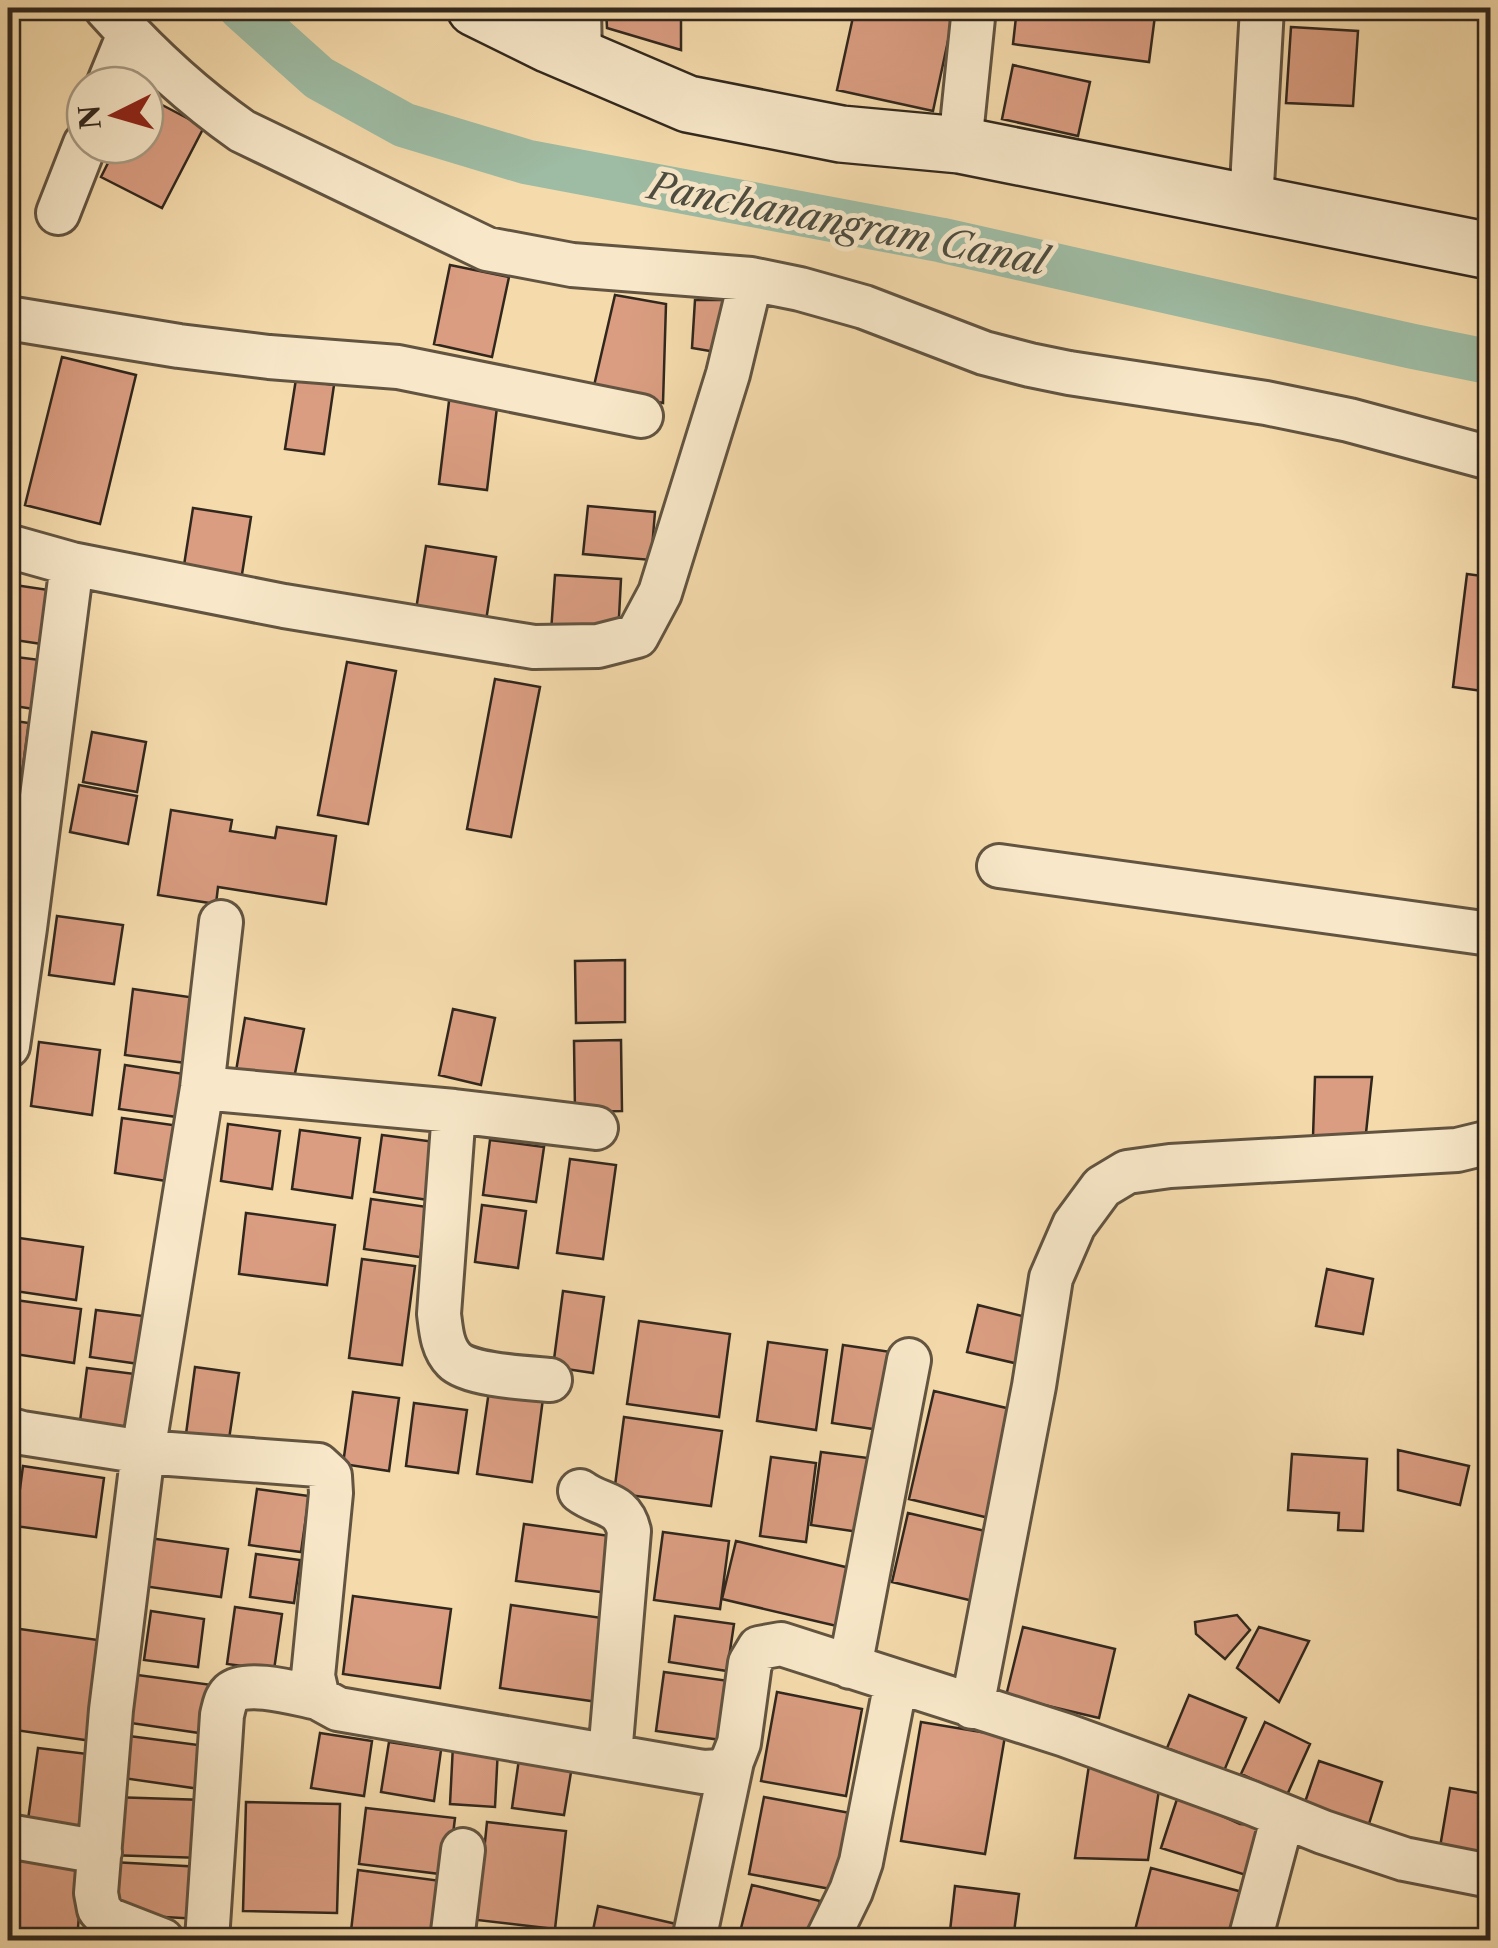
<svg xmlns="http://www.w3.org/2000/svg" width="1498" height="1948" font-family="'Libre Caslon Text',serif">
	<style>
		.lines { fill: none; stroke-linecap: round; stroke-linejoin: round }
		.canal { stroke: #9ebca4; stroke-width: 45 }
		.building { fill: #da9d81; stroke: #31271d; stroke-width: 2.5 }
		.street-casing { stroke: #625441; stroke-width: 48 }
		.secondary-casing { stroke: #31271d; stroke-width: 60 }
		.street { stroke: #f8e8c9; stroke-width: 42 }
		.secondary { stroke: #f8e8c9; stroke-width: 55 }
		.labels { text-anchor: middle; stroke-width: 10; stroke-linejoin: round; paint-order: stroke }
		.water-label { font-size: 38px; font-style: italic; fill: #4c4c3f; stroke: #f8e8c9 }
	</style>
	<rect width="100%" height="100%" fill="#f5dbac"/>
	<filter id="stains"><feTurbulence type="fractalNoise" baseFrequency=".002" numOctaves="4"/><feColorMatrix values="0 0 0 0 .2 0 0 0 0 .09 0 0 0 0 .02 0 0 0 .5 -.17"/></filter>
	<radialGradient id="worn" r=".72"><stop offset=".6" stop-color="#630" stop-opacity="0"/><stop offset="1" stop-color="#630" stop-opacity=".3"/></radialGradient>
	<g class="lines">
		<path class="canal" d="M241,8l78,70 85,47 123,37 414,78 470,106 79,16"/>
	</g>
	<path class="building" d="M606,8h75v42l-74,-22z
		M855,8h100l-22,103 -96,-21z
		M1017,8h139l-7,54 -136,-18z
		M1291,27l67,4 -5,75 -67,-3z
		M1013,65l77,17 -12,54 -76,-17z
		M145,96l59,31 -42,81 -61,-31 16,-32h28z
		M450,265l59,12 -17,80 -58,-13z
		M615,295l51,9 -3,99 -70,-13z
		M695,300h33l-12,52 -24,-4z
		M62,357l74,18 -36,149 -75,-19z
		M296,379l38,6 -10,69 -39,-5z
		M450,393l48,6 -11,91 -48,-6z
		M588,506l67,6 -4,48 -68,-6z
		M193,508l58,9 -11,70 -58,-9z
		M426,546l70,11 -11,70 -70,-11z
		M1467,574l23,3v115l-37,-5z
		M555,575l66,4 -3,57 -67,-4z
		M8,584l54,8 -7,54 -47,-7z
		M8,656l40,5 -8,49 -32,-5z
		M347,662l49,9 -28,153 -50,-9z
		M495,679l45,8 -29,150 -44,-8z
		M8,720l21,3 -17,121h-4z
		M92,732l54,10 -9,50 -54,-10z
		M79,785l58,11 -9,48 -58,-12z
		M171,810l61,10 -2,11 45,7 2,-11 59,9 -10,68 -108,-17 -2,17 -58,-9z
		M57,916l66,9 -9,59 -65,-9z
		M625,960v62l-49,1 -1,-62z
		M133,989l63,9 -10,65 -61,-8z
		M453,1009l42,9 -14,67 -42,-10z
		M245,1018l59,11 -12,59 -57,-11z
		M621,1040l1,71 -47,1 -1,-71z
		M39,1042l61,8 -8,65 -61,-9z
		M125,1065l59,9 -7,43 -58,-8z
		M1315,1077h57l-6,56 -53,4z
		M122,1118l65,9 -8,56 -64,-10z
		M228,1124l52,7 -8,58 -51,-8z
		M300,1130l60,8 -8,60 -60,-9z
		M382,1135l61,8 -8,58 -61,-9z
		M490,1140l54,7 -8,55 -53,-7z
		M570,1159l46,6 -13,94 -46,-6z
		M371,1199l56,8 -7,50 -56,-8z
		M482,1205l44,6 -8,57 -43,-6z
		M246,1213l89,12 -8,60 -88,-11z
		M12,1237l71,10 -7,53 -68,-10z
		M362,1259l53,7 -13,99 -53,-7z
		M1327,1269l46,10 -10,55 -47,-8z
		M563,1291l41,6 -11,76 -40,-6z
		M8,1299l73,10 -7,54 -66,-10z
		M978,1305l60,15 -11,46 -60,-14z
		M96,1310l63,8 -6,48 -63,-9z
		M639,1321l91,13 -11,83 -92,-13z
		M768,1342l59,8 -11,80 -59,-9z
		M843,1345l48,7 -11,78 -48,-7z
		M195,1367l44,6 -10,66 -43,-5z
		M87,1368l64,8 -7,53 -64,-8z
		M490,1384l54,7 -12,91 -55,-8z
		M934,1391l81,19 -26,108 -80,-19z
		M353,1392l46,6 -10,73 -46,-7z
		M414,1403l53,7 -9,63 -52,-7z
		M624,1417l98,14 -11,75 -97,-13z
		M1398,1450l71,16 -9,39 -62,-15z
		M821,1452l55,7 -10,74 -55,-8z
		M1292,1454l75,5 -4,72 -25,-1 1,-17 -51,-3z
		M771,1457l45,6 -10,79 -46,-6z
		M23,1466l81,12 -8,59 -81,-11z
		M257,1489l52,7 -8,56 -52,-7z
		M908,1513l90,21 -16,69 -90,-21z
		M524,1524l93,13 -8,56 -93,-12z
		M663,1532l66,9 -9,68 -66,-9z
		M149,1538l79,11 -7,48 -78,-11z
		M736,1541l118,28 -13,58 -119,-28z
		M256,1554l44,6 -6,43 -44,-6z
		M353,1596l98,13 -11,79 -97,-14z
		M511,1605l105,15 -11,83 -105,-15z
		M235,1607l47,7 -8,56 -47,-6z
		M151,1611l53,8 -6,48 -54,-7z
		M1237,1615l13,15 -25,29 -29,-25 -1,-12z
		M675,1616l59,8 -7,47 -58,-9z
		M1023,1627l92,22 -16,69 -93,-22z
		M1259,1627l50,14 -30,61 -42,-34z
		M13,1628l99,14 -13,100 -91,-13v-60z
		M664,1672l65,9 -8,59 -65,-9z
		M130,1674l82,11 -6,49 -82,-12z
		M777,1692l85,17 -16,87 -85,-15z
		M1189,1695l57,23 -22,53 -57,-23z
		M921,1722l84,14 -20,118 -84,-13z
		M1265,1722l45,22 -23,51 -46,-21z
		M320,1733l52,8 -8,55 -53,-8z
		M129,1736l77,10 -6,43 -77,-11z
		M389,1742l52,8 -7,51 -53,-9z
		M453,1745l45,3 -3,59 -45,-3z
		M38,1748l58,7 -10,80 -59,-8z
		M520,1752l53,8 -9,55 -52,-7z
		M1319,1761l63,21 -14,45 -64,-22z
		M1089,1765l70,25 -11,70 -73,-2z
		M1450,1788l40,7v67l-51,-9z
		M1178,1796l62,28 29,2 -17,51 -91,-29z
		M111,1797l94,3 -2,58 -95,-3z
		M764,1797l86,16 -14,77 -87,-16z
		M246,1802l94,2 -3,109 -94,-2z
		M366,1808l89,10 -7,57 -89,-11z
		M487,1822l79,9 -11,98 -78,-9z
		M8,1858l75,7 -6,75h-69z
		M112,1862l90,5 -2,52 -90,-5z
		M1151,1868l99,26 -13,46h-77l-26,-6z
		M358,1870l83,11 -7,59 -83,-9z
		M752,1885l68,16 -8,39h-74z
		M955,1886l64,8 -6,46h-64z
		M598,1906l87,20 -3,14h-91z
		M475,1930l84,10h-85z"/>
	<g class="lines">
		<g class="street-casing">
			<path id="street" d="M106,8c41,46 85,87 136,123l245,118 85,16 179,14 49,10 64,18 120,46 46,12 39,8 197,30 83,17 141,38
				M579,8l1,50
				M108,85l21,-51
				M960,145l14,-137
				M1251,203l11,-195
				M58,213l27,-69
				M8,318l171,28 90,11 129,10 243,49
				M8,546l64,18 212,42 250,41 64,-1 39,-10 23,-43 68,-219 23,-95
				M999,866l491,68
				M8,1046l17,-118 47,-364
				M202,1088l252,23 142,17
				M454,1111l-15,203c2,16 3,34 15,46 14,15 74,18 96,20
				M8,1429l14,4 121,19 175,13 12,11 1,17 -18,183 5,22 20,11 365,63 19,-1 10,-10 7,-18 11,-80 9,-15 22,-4 284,91 184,67 74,30 81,27 86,17
				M580,1491c21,16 42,10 49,40l-19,224
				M850,1667l59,-307
				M972,1707l62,-321 17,-108 23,-53 28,-38 25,-15 43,-6 287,-16 33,-8
				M8,1836l92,16
				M162,1940l-54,-21 -9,-10 -3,-16 15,-183 32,-258 59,-364 19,-166
				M207,1940l15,-225c2,-8 3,-16 9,-22 16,-14 67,1 87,5
				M452,1940l11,-90
				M694,1940l38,-179
				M827,1940l24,-49 10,-29 35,-180
				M1250,1940l33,-124"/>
		</g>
		<g class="secondary-casing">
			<path id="secondary" d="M475,8l75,37 138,59 153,30 119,11 530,106"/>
		</g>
		<use href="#street" class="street"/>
		<use href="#secondary" class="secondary"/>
	</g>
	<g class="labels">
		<g class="water-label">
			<text transform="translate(848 224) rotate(11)" y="13">Panchanangram Canal</text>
		</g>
	</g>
	<rect width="1498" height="1948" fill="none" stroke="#f5dbac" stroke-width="40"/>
	<rect x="10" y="10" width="1478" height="1928" fill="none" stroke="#31271d" stroke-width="5"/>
	<rect x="20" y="20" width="1458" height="1908" fill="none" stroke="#31271d" stroke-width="2.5"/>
	<g transform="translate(115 115) rotate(265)"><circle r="48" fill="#f8e8c9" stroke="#a89b84" stroke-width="2.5"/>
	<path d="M0-8L18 38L0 25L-18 38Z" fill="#8f2418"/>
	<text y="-15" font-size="28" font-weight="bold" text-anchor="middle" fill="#31271d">N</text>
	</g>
	<rect width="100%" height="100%" filter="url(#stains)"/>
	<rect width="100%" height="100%" fill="url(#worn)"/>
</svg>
